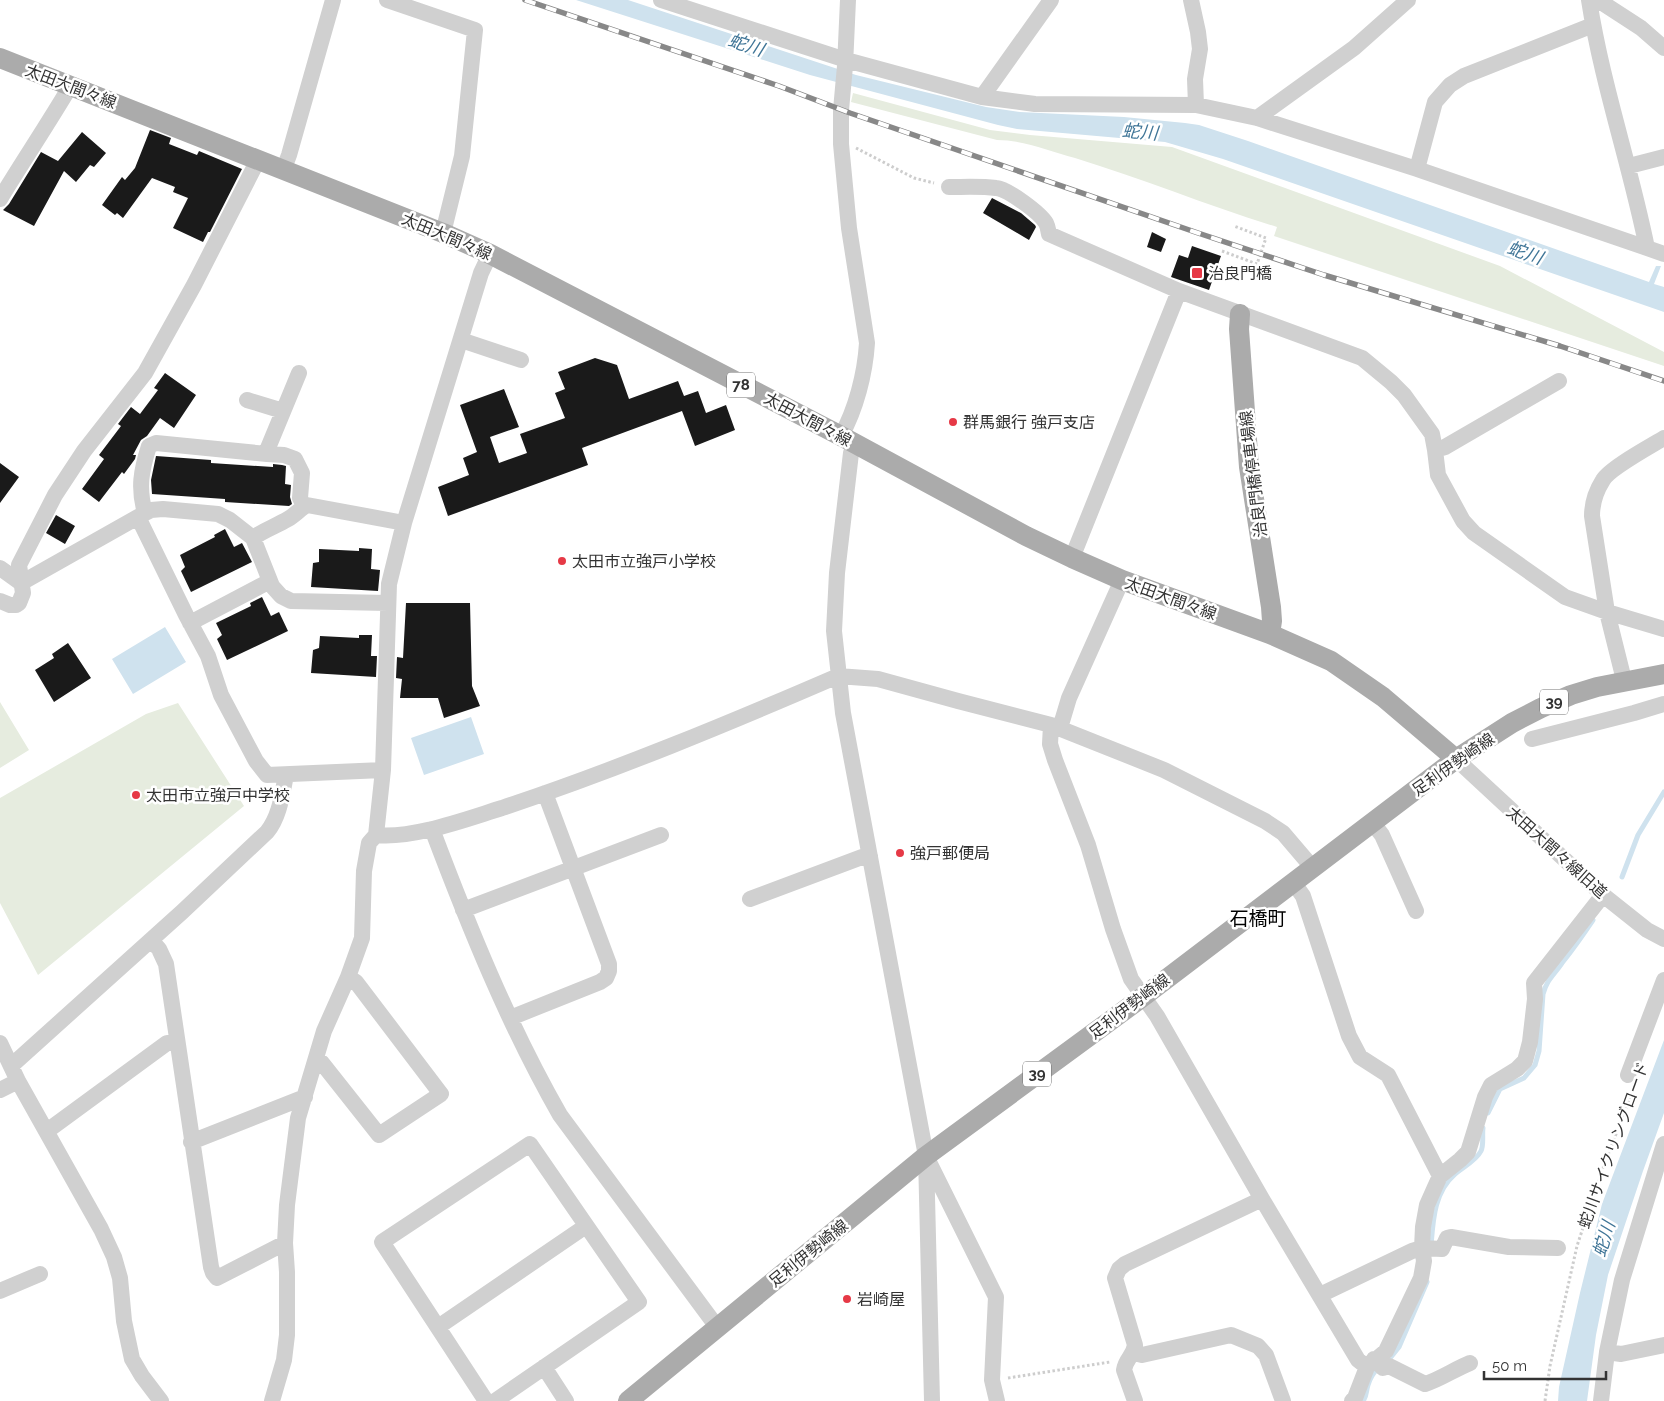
<svg xmlns="http://www.w3.org/2000/svg" width="1664" height="1401" font-family="Raleway,'Noto Sans JP',sans-serif">
	<style>
		.green { fill: #e6ecdf }
		.water { fill: #cfe2ee }
		.lines { fill: none; stroke-linecap: round; stroke-linejoin: round }
		.stream { stroke: #cfe2ee; stroke-width: 5 }
		.building { fill: #1a1a1a }
		.path { stroke: #cdcdcd; stroke-width: 3; stroke-dasharray: 2.5 2.5; stroke-linecap: butt }
		.minor { stroke: #d0d0d0; stroke-width: 16 }
		.major { stroke: #ababab; stroke-width: 20 }
		.rail-casing { stroke: #888; stroke-width: 5.5 }
		.rail { stroke: #fff; stroke-width: 4; stroke-dasharray: 11; stroke-linecap: butt }
		.poi-dot { fill: #e63946; stroke: #fff; stroke-width: 2 }
		.labels { text-anchor: middle; stroke-width: 5; stroke-linejoin: round; paint-order: stroke }
		.shield { fill: #fff; stroke: #707070; stroke-width: 1 }
		.shield-label { font-size: 15px; font-weight: bold; fill: #333 }
		.street-label { font-size: 16px; fill: #333; stroke: #fff }
		.poi-label { font-size: 16px; fill: #333; stroke: #fff; text-anchor: start }
		.water-label { font-size: 18px; font-style: italic; fill: #3f7597; stroke: #fff }
		.quarter-label { font-size: 19px; fill: #000; stroke: #fff }
	</style>
	<rect width="100%" height="100%" fill="#fff"/>
	<path class="green" d="M853,93l137,37 40,5 142,12 328,119 164,86v14l-390,-130 3,-9c-68,-21 -134,-48 -202,-69 -26,-7 -51,-18 -78,-18l-146,-38z
		M0,702l29,48 -29,18z
		M178,703l66,103 -206,169 -38,-72v-105l146,-84z"/>
	<path class="water" d="M576,0h52l228,75 130,32 34,5 104,5 61,6 14,2 49,16 401,141 7,-16h5l-7,18 10,3v25l-441,-153 -58,-17 -148,-13 -19,-4 -188,-50z
		M165,627l21,35 -53,32 -21,-35z
		M471,717l13,37 -60,21 -13,-37z
		M1664,1040v73l-21,58 -35,104 -12,60 -9,66h-29l1,-14 21,-94 22,-89z"/>
	<g class="lines">
		<path class="stream" d="M1622,877l16,-42 26,-43
			M1488,1113l12,-24 24,-11 11,-13 4,-14 4,-57c4,-15 11,-19 19,-31 11,-14 21,-28 31,-43
			M1431,1246c2,-25 3,-54 24,-72 8,-7 21,-13 26,-23 3,-6 1,-16 2,-23
			M1391,1357l8,-10 28,-65
			M1363,1401c4,-5 3,-10 5,-16 2,-7 6,-13 11,-18"/>
	</g>
	<path class="building" d="M150,130l21,8 -2,6 28,11 2,-4 43,18 -32,63h-2l-5,10 -30,-14 15,-30 -15,-6 2,-5 -23,-9 -29,40 -6,-5 -2,2 -13,-10 20,-28 3,3 10,-12z
		M82,132l24,21 -12,14 -4,-2 -14,17 -12,-11 -30,55 -31,-16 6,-6 32,-52 17,9z
		M992,198l29,15 14,12 1,2 -7,13 -46,-27z
		M1152,232l14,7 -5,13 -14,-5z
		M1192,246l29,10 -12,34 -38,-13 8,-22 9,3z
		M595,358l22,7 12,34 49,-18 6,15 14,-5 8,22 20,-8 9,25 -40,16 -13,-35 -100,37 6,17 -140,51 -10,-29 31,-12 -6,-17 14,-6 -17,-47 44,-16 15,38 -29,10 9,26 28,-10 -7,-19 45,-16 -10,-25 10,-4 -7,-17z
		M165,373l31,22 -22,33 -14,-10 -13,18 -6,4 -8,15h3l-1,4 -11,15 -2,-2 -23,30 -17,-13 22,-30 -5,-4 22,-29 -3,-2 13,-17 9,7 18,-24 -4,-2z
		M156,456l55,4v3l62,4v-3l9,1 4,1 -1,18 6,1 -1,12 2,7 -3,2 -64,-4v-3l-73,-5 -1,-14z
		M0,463l19,14 -19,26z
		M56,515l19,11 -10,18 -19,-11z
		M225,529l9,18 8,-4 10,19 -61,30 -10,-21 4,-4 -5,-12 35,-18 -1,-2z
		M359,548l13,1 -1,20 9,1 -2,21 -67,-4 2,-24 6,-1v-13l40,2z
		M262,597l9,19 8,-4 9,19 -61,29 -10,-21 5,-4 -6,-12 35,-17 -1,-3z
		M406,603h64l2,83 8,20 -36,12 -6,-20h-38l2,-19 -6,-1 1,-21 6,1z
		M359,635h13l-1,21h6l-1,21 -65,-4 2,-23 6,-2 1,-12 39,2z
		M68,643l23,35 -37,24 -19,-32 19,-12 -2,-4z"/>
	<g class="lines">
		<path class="path" d="M856,148l58,30 20,5
			M1222,251l35,13 9,-26 -32,-12
			M1008,1378l102,-16
			M1545,1401l5,-35 27,-120 24,-73 32,-83"/>
		<path class="minor" d="M387,0l88,30 -13,126 -19,77
			M661,0l185,60 136,37 53,7 161,1 61,13 160,51 230,79
			M1191,0l7,32 2,17 -5,30 1,26
			M1589,0c13,84 41,164 58,248l17,6
			M1601,2l40,26 23,20
			M982,97l69,-97
			M1257,118l97,-70 54,-48
			M1629,166l35,-9
			M1417,169l18,-67 15,-17 14,-9 129,-51
			M283,171l6,-16 44,-155
			M949,187c15,0 32,-1 47,1 12,1 44,25 50,35 2,4 2,7 3,11l130,57 183,67 29,24 13,13 28,39 3,16 3,25 25,46 11,12 91,64 42,15 57,17
			M0,199c23,-38 48,-75 71,-114
			M461,340l60,20
			M247,400l36,11
			M841,436c15,-27 24,-62 26,-93l-18,-115 -8,-84v-34l4,-44 3,-66
			M855,444l-4,9 -14,120 -3,58 9,82 83,443 6,245
			M1435,450l10,-3 114,-66
			M267,454l1,-6 31,-75
			M145,513c-7,-25 -4,-42 4,-67l7,-3 111,11 17,1 11,4 7,14 -2,25 4,8
			M138,517l48,98 22,41 13,39 35,66 11,14 116,-5
			M253,538c11,-8 23,-12 35,-19 7,-4 12,-10 19,-14l97,18
			M1072,558l107,-267
			M0,568l21,15
			M21,583l124,-70 6,-3 12,-1 55,5 12,6 23,18 19,48 9,10 10,5 97,2
			M0,601l10,4h6l3,-2 4,-10 -4,-28 36,-70 29,-44 61,-78 49,-88 64,-125
			M190,623l80,-42
			M1624,680l-17,-68 -15,-96c0,-13 4,-25 11,-36 7,-12 48,-34 61,-42
			M1051,725l-1,19 5,16 33,85 25,84 18,50 26,37 105,183 96,161 9,7
			M1060,728l9,-30 53,-118
			M1532,739l102,-26 30,-9
			M1456,759l147,136 44,35 17,9
			M1372,822l10,13 34,76
			M432,829c37,98 76,195 128,286l157,212
			M376,835c37,4 90,-16 126,-27 114,-38 225,-84 336,-132l40,3 80,22 93,24 113,45 101,51 18,12 29,34
			M1293,882l10,14 46,140 11,21 28,18 52,101
			M750,899l112,-42 8,-1
			M463,910l198,-75
			M151,940l8,9 7,15 45,303 2,6 4,5 68,-35
			M510,1018l90,-36 6,-4 3,-7v-7l-64,-171
			M0,1043l18,38 83,148 13,28 6,21 4,43 8,38 10,17 19,25
			M316,1058l6,5 57,72 62,-41 -85,-112 -8,-5
			M11,1066l171,-154 85,-80c13,-16 15,-38 19,-57
			M1628,1075l36,-95
			M0,1090l18,-9
			M47,1131l120,-88h10
			M191,1142l114,-45
			M928,1160l68,137 -4,83 5,21
			M0,1291l40,-17
			M1320,1295l92,-44 10,-3 20,1 5,-11 4,-1 58,10 49,1
			M438,1327l148,-101
			M1607,1352l14,2 43,-9
			M1134,1353l8,2 89,-20 27,11 8,9 17,46
			M1374,1359l9,9 6,-2 36,18c14,-4 30,-15 45,-21
			M544,1367l22,34
			M272,1401l12,-41 3,-25v-63l-2,-29 2,-38 11,-87 26,-87 24,-54 14,-39 2,-67 5,-28 7,-8 7,-65 6,-186 15,-61 77,-250 9,-19
			M486,1401l-104,-159 148,-98 109,158 -144,99
			M1135,1401l-11,-31c2,-12 9,-13 11,-25l-20,-67 4,-9 6,-5 137,-65
			M1352,1401l3,-3 12,-31 19,-16 35,-73 3,-17 -2,-13 1,-21 4,-22 8,-18 5,-11 20,-16 8,-8 17,-55 6,-12 26,-16 8,-8 5,-19 5,-43 -1,-16 69,-88
			M1601,1401l6,-49 15,-72 42,-136"/>
		<path class="major" d="M0,58l443,175 47,21 351,182 185,100 46,22 50,22 148,54 61,27 52,36 73,62
			M1240,314l-1,15 10,138 22,140 1,14 -2,13
			M628,1401l298,-245 218,-160 312,-237 56,-36 29,-15 30,-13 26,-8 67,-13"/>
		<g class="rail-casing">
			<path id="rail" d="M525,0l254,86 71,27 348,120 126,42 236,71 104,35"/>
		</g>
		<use href="#rail" class="rail"/>
	</g>
	<g class="poi-dot">
		<rect x="1191" y="267" width="12" height="12" rx="2.5"/>
		<circle cx="953" cy="422" r="5"/>
		<circle cx="562" cy="561" r="5"/>
		<circle cx="136" cy="795" r="5"/>
		<circle cx="900" cy="853" r="5"/>
		<circle cx="847" cy="1299" r="5"/>
	</g>
	<g class="labels">
		<g class="shield">
			<rect x="727" y="372.5" width="28" height="25" rx="4"/>
			<rect x="1540" y="689.5" width="28" height="25" rx="4"/>
			<rect x="1023" y="1061.5" width="28" height="25" rx="4"/>
		</g>
		<g class="shield-label">
			<text x="741" y="390">78</text>
			<text x="1554" y="707">39</text>
			<text x="1037" y="1079">39</text>
		</g>
		<g class="street-label">
			<text transform="translate(71 86) rotate(21)" y="6">太田大間々線</text>
			<text transform="translate(447 236) rotate(23)" y="6">太田大間々線</text>
			<text transform="translate(808 419) rotate(28)" y="6">太田大間々線</text>
			<text transform="translate(1253 474) rotate(-97)" y="6">治良門橋停車場線</text>
			<text transform="translate(1171 598) rotate(20)" y="6">太田大間々線</text>
			<text transform="translate(1453 764) rotate(-35)" y="6">足利伊勢崎線</text>
			<text transform="translate(1557 852) rotate(42)" y="6">太田大間々線旧道</text>
			<text transform="translate(1129 1006) rotate(-37)" y="6">足利伊勢崎線</text>
			<text transform="translate(1613 1145) rotate(-70)" y="6">蛇川サイクリングロード</text>
			<text transform="translate(808 1253) rotate(-39)" y="6">足利伊勢崎線</text>
		</g>
		<g class="poi-label">
			<text x="1208" y="279">治良門橋</text>
			<text x="963" y="428">群馬銀行 強戸支店</text>
			<text x="572" y="567">太田市立強戸小学校</text>
			<text x="146" y="801">太田市立強戸中学校</text>
			<text x="910" y="859">強戸郵便局</text>
			<text x="857" y="1305">岩崎屋</text>
		</g>
		<g class="water-label">
			<text transform="translate(746 45) rotate(18)" y="6">蛇川</text>
			<text transform="translate(1140 132) rotate(5)" y="6">蛇川</text>
			<text transform="translate(1525 253) rotate(19)" y="6">蛇川</text>
			<text transform="translate(1604 1239) rotate(-73)" y="6">蛇川</text>
		</g>
		<g class="quarter-label">
			<text x="1258" y="925">石橋町</text>
		</g>
	</g>
	<path d="M1484 1371v8h122v-8" fill="none" stroke="#333333" stroke-width="2.5"/>
	<text x="1492" y="1371" font-size="15" fill="#333333" stroke="#ffffff" stroke-width="4" paint-order="stroke">50 m</text>
</svg>
